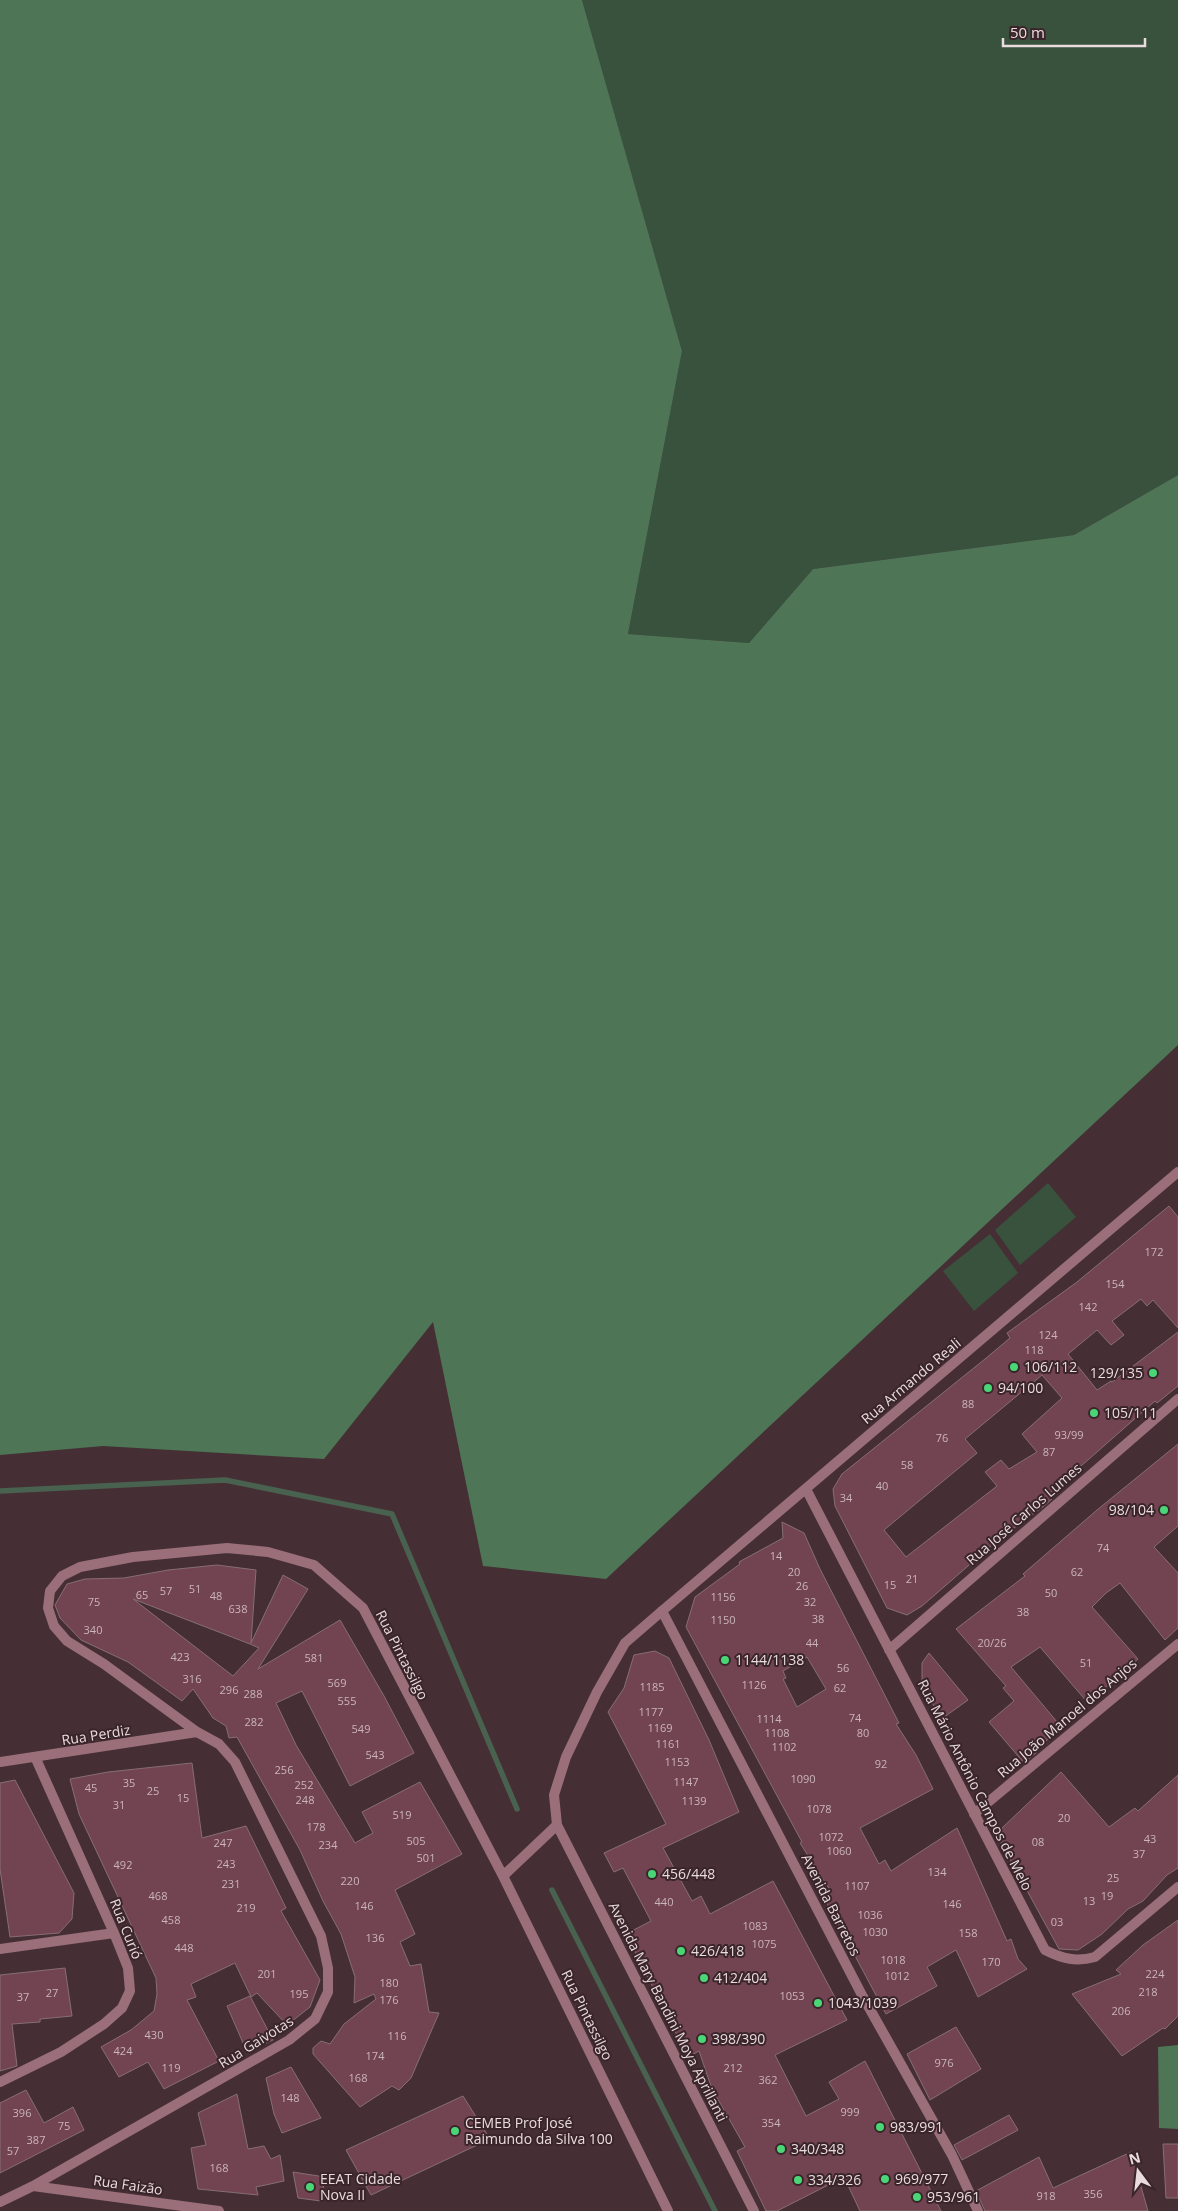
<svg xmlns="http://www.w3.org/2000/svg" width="1178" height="2211" font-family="'Open Sans',sans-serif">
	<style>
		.green { fill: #38523e }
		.forest { fill: #4d7556 }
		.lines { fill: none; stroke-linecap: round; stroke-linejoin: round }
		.stream { stroke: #49614f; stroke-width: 5.5 }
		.building { fill: #724451; stroke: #876e74; fill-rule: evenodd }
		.minor { stroke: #9a6f7a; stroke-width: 10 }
		.tertiary { stroke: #9a6f7a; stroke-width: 10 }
		.poi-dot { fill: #4ad677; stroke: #3a252a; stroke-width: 2 }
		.labels { text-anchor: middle; stroke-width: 4; stroke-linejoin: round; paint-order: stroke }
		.number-label { font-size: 11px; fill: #cbb5bb }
		.poi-label { font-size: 14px; fill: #e9dbde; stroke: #3a252a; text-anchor: start }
		.street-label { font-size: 14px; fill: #e9dbde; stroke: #3a252a }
	</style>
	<rect width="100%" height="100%" fill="#452f34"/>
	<path class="green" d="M582,0h596v475l-104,60 -261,34 -64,74 -121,-9 54,-283z
		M1048,1183l28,34 -56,48 -25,-35z
		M990,1234l28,39 -44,38 -31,-40z"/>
	<path class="forest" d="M0,0h582l100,351 -54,283 121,9 64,-74 261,-34 104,-60v570l-572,534 -123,-13 -50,-244 -109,137 -221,-13 -103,9z
		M1178,2045v84l-19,-1 -1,-81z"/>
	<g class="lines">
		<path class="stream" d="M0,1491l225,-11 167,34 125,295
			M552,1890l163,321"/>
	</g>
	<path class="building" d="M1169,1206l9,11v111l-25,-28 -6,6 -6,-7 -29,22 12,14 -13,10 -14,-15 -29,24 29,36 14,-9 1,1 66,-50v54l-21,17 -2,-2 -107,94 4,4 -8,7 -45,33 -77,67 -15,9 -20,-7 -52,-102 -2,-17 9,-15 143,-115 25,-21 -3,-5 70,-51zM1042,1375l20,23 -40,36 15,18 -28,17 -8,-9 -16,12 12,14 -91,71 -22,-27 93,-77 -12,-14z
		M1178,1444v82l-24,21 24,26v55l-13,12 -45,-57 -14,10 -14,14 46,52 -50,44 -48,-56 -29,20 52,62 -29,20 3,3 -13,11 -35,-41 25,-21 -11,-13 3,-2 -50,-57 69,-53 -2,-2 74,-64z
		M782,1522l22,11 16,36 79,154 -3,1 20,31 17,34 -73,39 19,36 6,-4 6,11 66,-43 50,113 4,-2 7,20 9,10 -49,28 -22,-47 -29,17 10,19 -51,28 -64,-120 8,-4 -30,-47 2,-1 -116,-215 9,-30 45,-33 -1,-2 44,-24zM807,1657l19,32 -29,18 -14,-28 3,-1 -3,-7z
		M217,1565l39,5 -5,73 32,-68 25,14 -50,80 82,-49 44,76 30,57 -64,33 -48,-95 -26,12 20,42 59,98 18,-10 -11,-21 58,-30 42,72 -67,36 20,44 -15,8 10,24 11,-2 8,48 10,1 -28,65 -12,12 -7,-4 -32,21 -47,-53v-6l8,-7 9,3 14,-20 32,-25 -2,-5 -20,9 1,-26 -14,-43 -18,-33 -23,-51 -63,-113 -8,1 -3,-12 -13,-8 -20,-29 -11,12 -54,-39 -47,-22 -21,-22 -5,-13 12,-21 18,-5 39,-1 44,-8zM133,1599l117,45 9,4 -26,28z
		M655,1651l14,7 40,82 30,72 -76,36 29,53 9,-5 9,18 63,-33 74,139 -72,35 31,61 33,-17 -10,-17 36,-21 76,150h-81l-16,-34 -67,34h-11l-29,-60 8,-4 -33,-58 -13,-38 -11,6 -62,-123 25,-13 -28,-53 -9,4 -10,-19 62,-29 -58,-112 16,-24 10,-33z
		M929,1653l39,47 -28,20 -18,-40v-17z
		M192,1763l10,75 44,-12 40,82 -5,3 39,69 -10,27 -23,18 -30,-32 -6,4 -16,-34 -44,21 5,13 -9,3 32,61 -55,28 -16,-27 -29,15 -18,-30 30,-17 23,-19 3,-17 -1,-16 -77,-164 -9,-35 38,-7z
		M1061,1772l48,55 26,-19 3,3 40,-36v93l-11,7 -24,26 -15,8 -26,25 -24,16 -19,-1 -58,-106 1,-15z
		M15,1780l59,113 -2,26 -13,14 -49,4 -10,-68v-86z
		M1178,1920v96l-13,13 -2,-1 -41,28 -50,-62 49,-20 -5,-4 27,-25z
		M65,1968l7,48 -32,3v3l-28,2 5,42 -17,5v-96z
		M250,1996l23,44 -26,12 -20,-46z
		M956,2027l25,42 -51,31 -23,-46z
		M291,2067l30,51 -39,15 -8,-19 -8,-36z
		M26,2090l18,33 29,-16 11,23 -84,43v-70z
		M237,2094l11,55 16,-3 7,13 9,-4 4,26 -28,6 2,8 -60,-6 -7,-41 15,-3 -8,-32z
		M463,2096l27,43 -119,56 -25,-45z
		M1009,2115l9,15 -56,30 -8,-15z
		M1163,2144h15v54h-12z
		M1131,2152l17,59h-163l-9,-20 63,-34 14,31z
		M293,2172l32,5 -4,24 -23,-3z"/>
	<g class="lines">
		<path class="minor" d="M806,1489l239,461c18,9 31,12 50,7l83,-70
			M662,1611l-37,32 -28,49 -31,65 -12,38 3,30 197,386
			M889,1650l289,-251
			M0,1762l197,-30
			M974,1814l204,-170
			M503,1876l54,-51
			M0,1949l114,-16
			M0,2082l61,-30 43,-28 18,-16 8,-17 -2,-23 -14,-35 -78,-174
			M33,2186l186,25
			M0,2202l33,-16 256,-146 26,-21 13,-27v-24l-7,-32 -86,-174 -16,-18 -22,-12 -93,-68 -37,-23 -13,-15 -6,-18 2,-17 12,-15 18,-9 53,-10 94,-9 41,4 46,13 49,43 140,268 165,335"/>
		<path class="tertiary" d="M978,2211l-26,-56 -89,-158 -201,-386 516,-439"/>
	</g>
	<g class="poi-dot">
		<circle cx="1014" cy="1367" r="5"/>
		<circle cx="1153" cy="1373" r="5"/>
		<circle cx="988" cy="1388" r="5"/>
		<circle cx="1094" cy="1413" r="5"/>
		<circle cx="1164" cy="1510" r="5"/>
		<circle cx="725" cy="1660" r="5"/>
		<circle cx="652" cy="1874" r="5"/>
		<circle cx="681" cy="1951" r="5"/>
		<circle cx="704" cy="1978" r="5"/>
		<circle cx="818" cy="2003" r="5"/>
		<circle cx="702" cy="2039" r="5"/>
		<circle cx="880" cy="2127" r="5"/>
		<circle cx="455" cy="2131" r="5"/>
		<circle cx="781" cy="2149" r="5"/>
		<circle cx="885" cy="2179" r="5"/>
		<circle cx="798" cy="2180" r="5"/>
		<circle cx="310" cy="2187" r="5"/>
		<circle cx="917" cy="2197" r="5"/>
	</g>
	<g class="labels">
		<g class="number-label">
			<text x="1154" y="1256">172</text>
			<text x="1115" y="1288">154</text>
			<text x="1088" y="1311">142</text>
			<text x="1048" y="1339">124</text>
			<text x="1034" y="1354">118</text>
			<text x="968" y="1408">88</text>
			<text x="1069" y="1439">93/99</text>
			<text x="942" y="1442">76</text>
			<text x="1049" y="1456">87</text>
			<text x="907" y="1469">58</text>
			<text x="882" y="1490">40</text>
			<text x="846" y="1502">34</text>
			<text x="1103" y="1552">74</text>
			<text x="776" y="1560">14</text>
			<text x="794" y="1576">20</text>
			<text x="1077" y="1576">62</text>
			<text x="912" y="1583">21</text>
			<text x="890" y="1589">15</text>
			<text x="802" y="1590">26</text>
			<text x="195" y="1593">51</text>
			<text x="166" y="1595">57</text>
			<text x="1051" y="1597">50</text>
			<text x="142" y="1599">65</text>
			<text x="216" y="1600">48</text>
			<text x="723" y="1601">1156</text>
			<text x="94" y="1606">75</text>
			<text x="810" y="1606">32</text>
			<text x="238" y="1613">638</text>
			<text x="1023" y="1616">38</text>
			<text x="818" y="1623">38</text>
			<text x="723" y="1624">1150</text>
			<text x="93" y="1634">340</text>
			<text x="812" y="1647">44</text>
			<text x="992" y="1647">20/26</text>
			<text x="180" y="1661">423</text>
			<text x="314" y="1662">581</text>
			<text x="1086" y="1667">51</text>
			<text x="843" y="1672">56</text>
			<text x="192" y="1683">316</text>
			<text x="337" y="1687">569</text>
			<text x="754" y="1689">1126</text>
			<text x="652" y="1691">1185</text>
			<text x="840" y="1692">62</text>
			<text x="229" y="1694">296</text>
			<text x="253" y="1698">288</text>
			<text x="347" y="1705">555</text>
			<text x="651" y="1716">1177</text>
			<text x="855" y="1722">74</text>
			<text x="769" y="1723">1114</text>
			<text x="254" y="1726">282</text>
			<text x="660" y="1732">1169</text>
			<text x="361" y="1733">549</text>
			<text x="777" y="1737">1108</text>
			<text x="863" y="1737">80</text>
			<text x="668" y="1748">1161</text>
			<text x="784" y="1751">1102</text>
			<text x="375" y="1759">543</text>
			<text x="677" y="1766">1153</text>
			<text x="881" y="1768">92</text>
			<text x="284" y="1774">256</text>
			<text x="803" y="1783">1090</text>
			<text x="686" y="1786">1147</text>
			<text x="129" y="1787">35</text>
			<text x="304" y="1789">252</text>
			<text x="91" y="1792">45</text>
			<text x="153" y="1795">25</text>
			<text x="183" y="1802">15</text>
			<text x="305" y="1804">248</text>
			<text x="694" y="1805">1139</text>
			<text x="119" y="1809">31</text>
			<text x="819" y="1813">1078</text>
			<text x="402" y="1819">519</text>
			<text x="1064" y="1822">20</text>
			<text x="316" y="1831">178</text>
			<text x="831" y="1841">1072</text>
			<text x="1150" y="1843">43</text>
			<text x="416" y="1845">505</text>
			<text x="1038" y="1846">08</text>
			<text x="223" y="1847">247</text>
			<text x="328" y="1849">234</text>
			<text x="839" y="1855">1060</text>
			<text x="1139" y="1858">37</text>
			<text x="426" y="1862">501</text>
			<text x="226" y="1868">243</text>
			<text x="123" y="1869">492</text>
			<text x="937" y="1876">134</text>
			<text x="1113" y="1882">25</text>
			<text x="350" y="1885">220</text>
			<text x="231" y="1888">231</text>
			<text x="857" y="1890">1107</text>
			<text x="158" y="1900">468</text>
			<text x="1107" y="1900">19</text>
			<text x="1089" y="1905">13</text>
			<text x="664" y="1906">440</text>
			<text x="952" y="1908">146</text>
			<text x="364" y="1910">146</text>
			<text x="246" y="1912">219</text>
			<text x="870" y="1919">1036</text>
			<text x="171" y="1924">458</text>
			<text x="1057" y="1926">03</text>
			<text x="755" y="1930">1083</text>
			<text x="875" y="1936">1030</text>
			<text x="968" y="1937">158</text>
			<text x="375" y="1942">136</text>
			<text x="764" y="1948">1075</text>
			<text x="184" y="1952">448</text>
			<text x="893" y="1964">1018</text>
			<text x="991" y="1966">170</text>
			<text x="267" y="1978">201</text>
			<text x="1155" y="1978">224</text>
			<text x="897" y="1980">1012</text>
			<text x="389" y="1987">180</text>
			<text x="1148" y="1996">218</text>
			<text x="52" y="1997">27</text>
			<text x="299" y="1998">195</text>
			<text x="792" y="2000">1053</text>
			<text x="23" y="2001">37</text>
			<text x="389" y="2004">176</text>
			<text x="1121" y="2015">206</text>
			<text x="154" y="2039">430</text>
			<text x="397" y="2040">116</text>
			<text x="123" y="2055">424</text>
			<text x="375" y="2060">174</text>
			<text x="944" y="2067">976</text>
			<text x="171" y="2072">119</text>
			<text x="733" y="2072">212</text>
			<text x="358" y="2082">168</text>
			<text x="768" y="2084">362</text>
			<text x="290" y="2102">148</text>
			<text x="850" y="2116">999</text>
			<text x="22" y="2117">396</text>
			<text x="771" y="2127">354</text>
			<text x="64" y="2130">75</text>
			<text x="36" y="2144">387</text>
			<text x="13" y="2155">57</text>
			<text x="219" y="2172">168</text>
			<text x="1093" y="2198">356</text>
			<text x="1046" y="2200">918</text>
		</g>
		<g class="poi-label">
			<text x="1024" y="1372">106/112</text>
			<text x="1143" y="1378" text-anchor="end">129/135</text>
			<text x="998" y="1393">94/100</text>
			<text x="1104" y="1418">105/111</text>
			<text x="1154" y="1515" text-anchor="end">98/104</text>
			<text x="735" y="1665">1144/1138</text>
			<text x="662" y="1879">456/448</text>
			<text x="691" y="1956">426/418</text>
			<text x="714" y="1983">412/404</text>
			<text x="828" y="2008">1043/1039</text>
			<text x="712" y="2044">398/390</text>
			<text x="465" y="2128">CEMEB Prof José<tspan x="465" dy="16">Raimundo da Silva 100</tspan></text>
			<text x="890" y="2132">983/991</text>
			<text x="791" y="2154">340/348</text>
			<text x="320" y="2184">EEAT Cidade<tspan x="320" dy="16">Nova II</tspan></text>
			<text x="895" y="2184">969/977</text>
			<text x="808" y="2185">334/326</text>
			<text x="927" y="2202">953/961</text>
		</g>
		<g class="street-label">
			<text transform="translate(911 1381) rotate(-40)" y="5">Rua Armando Reali</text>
			<text transform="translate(1024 1514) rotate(-41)" y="5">Rua José Carlos Lumes</text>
			<text transform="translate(402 1655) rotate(63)" y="5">Rua Pintassilgo</text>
			<text transform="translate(1067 1718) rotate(-40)" y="5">Rua João Manoel dos Anjos</text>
			<text transform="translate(96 1735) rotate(-9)" y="5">Rua Perdiz</text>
			<text transform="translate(975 1785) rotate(63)" y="5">Rua Mário Antônio Campos de Melo</text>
			<text transform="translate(831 1905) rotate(63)" y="5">Avenida Barretos</text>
			<text transform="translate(126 1929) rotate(68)" y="5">Rua Curió</text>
			<text transform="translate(668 2012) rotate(63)" y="5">Avenida Mary Bandini Moya Aprillanti</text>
			<text transform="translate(587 2015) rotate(64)" y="5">Rua Pintassilgo</text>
			<text transform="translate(256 2042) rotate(-32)" y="5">Rua Gaivotas</text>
			<text transform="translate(128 2185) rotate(8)" y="5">Rua Faizão</text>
		</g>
	</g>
	<g transform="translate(1138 2171) rotate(345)" stroke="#3a252a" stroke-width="4" paint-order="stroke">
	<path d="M0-4L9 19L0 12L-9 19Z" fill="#e9dbde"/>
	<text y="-8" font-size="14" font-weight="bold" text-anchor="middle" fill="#e9dbde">N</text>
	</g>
	<path d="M1003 38v8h142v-8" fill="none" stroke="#e9dbde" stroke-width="2.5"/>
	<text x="1010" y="38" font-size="15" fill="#e9dbde" stroke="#3a252a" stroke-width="4" paint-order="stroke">50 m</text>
</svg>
